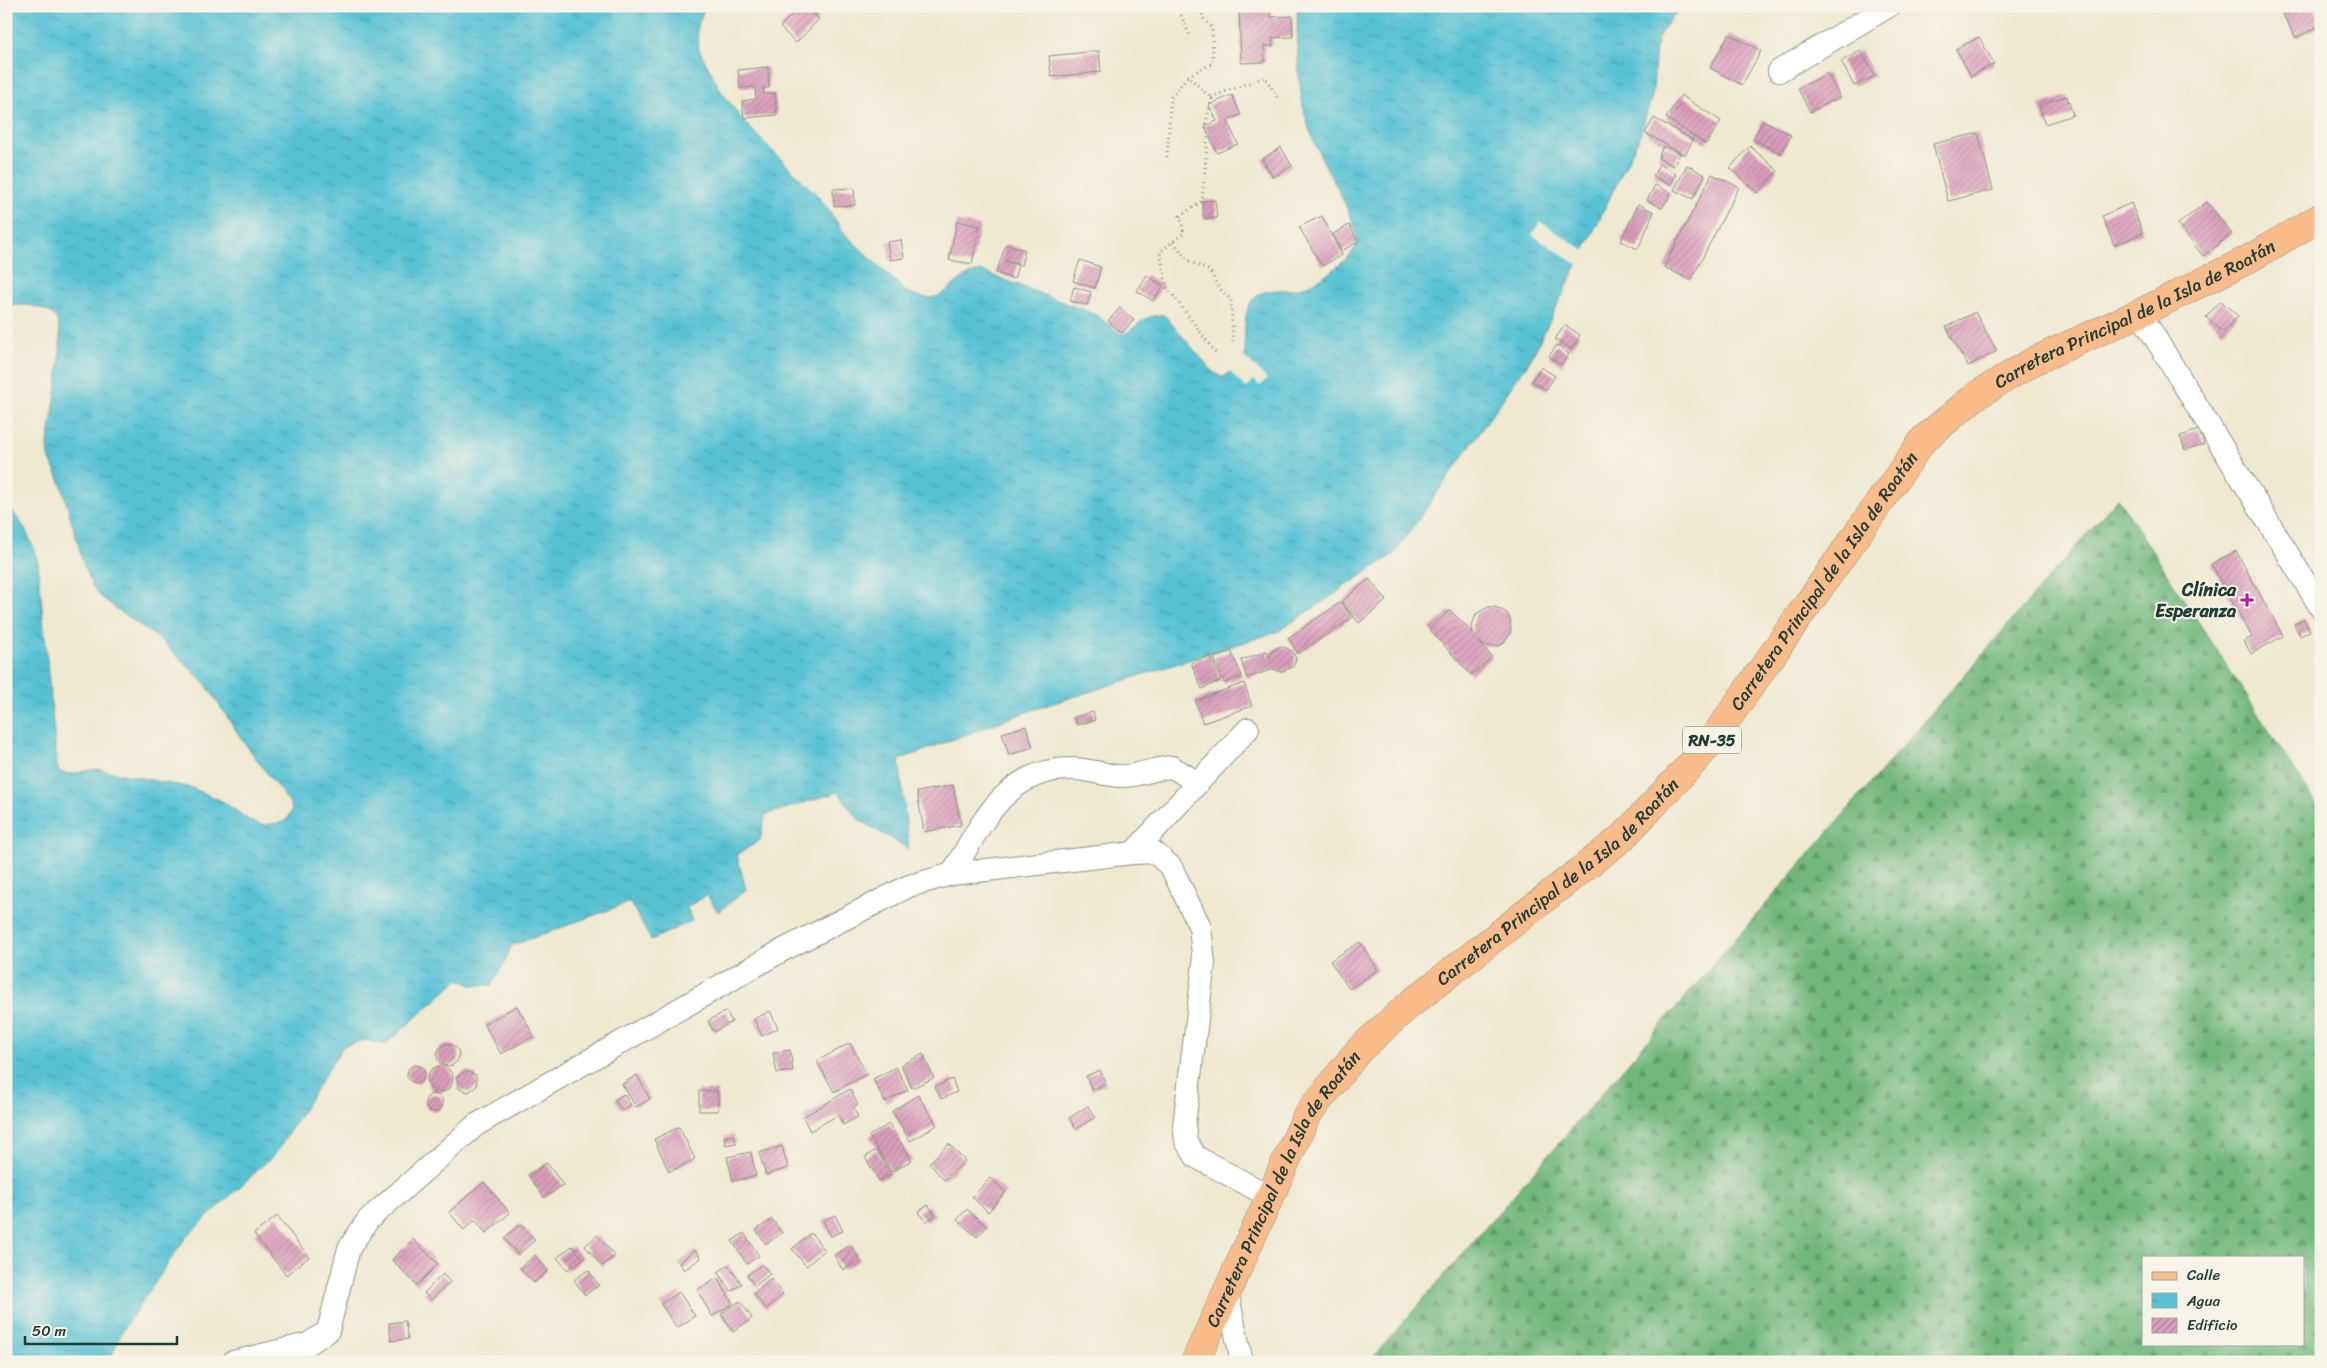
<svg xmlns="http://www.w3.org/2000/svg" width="2327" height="1368" font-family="Sriracha,sans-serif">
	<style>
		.forest { fill: url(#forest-firs); stroke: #487a58; fill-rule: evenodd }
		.water { fill: url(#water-ripples); stroke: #3c8084 }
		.pier { fill: #efe9d0 }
		.building { fill: url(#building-hatch) }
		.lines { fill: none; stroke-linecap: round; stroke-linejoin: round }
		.minor-casing { stroke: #879382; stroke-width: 24 }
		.major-casing { stroke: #879382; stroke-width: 29 }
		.path { stroke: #879382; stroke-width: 3; stroke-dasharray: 1 4; stroke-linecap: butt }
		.minor { stroke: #fff; stroke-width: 22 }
		.major { stroke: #fabc8b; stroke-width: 28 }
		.poi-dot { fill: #b5179e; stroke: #f7f3e8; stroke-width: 2 }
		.labels { text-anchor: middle; stroke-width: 4; stroke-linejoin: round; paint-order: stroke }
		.shield { fill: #f7f3e8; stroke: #60746a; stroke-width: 1 }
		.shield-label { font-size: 16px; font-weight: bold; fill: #1f3d34 }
		.street-label { font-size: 18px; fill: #1f3d34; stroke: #f7f3e8 }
		.poi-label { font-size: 18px; font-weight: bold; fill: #1f3d34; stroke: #f7f3e8; text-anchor: end }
	</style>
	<defs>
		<pattern id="forest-firs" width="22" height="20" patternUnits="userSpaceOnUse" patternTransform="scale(1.25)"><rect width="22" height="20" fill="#71b77c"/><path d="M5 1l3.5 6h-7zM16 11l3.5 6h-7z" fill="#5c9666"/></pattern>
		<pattern id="water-ripples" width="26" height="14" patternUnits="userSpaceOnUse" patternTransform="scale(1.25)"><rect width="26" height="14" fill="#58c2d4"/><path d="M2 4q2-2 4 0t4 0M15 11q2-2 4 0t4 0" fill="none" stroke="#489fad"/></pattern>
		<pattern id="building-hatch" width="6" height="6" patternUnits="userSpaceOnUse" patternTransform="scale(1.25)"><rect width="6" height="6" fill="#db9dbb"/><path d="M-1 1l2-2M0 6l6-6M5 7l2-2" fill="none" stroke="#b18199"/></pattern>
	</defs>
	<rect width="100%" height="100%" fill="#f7f3e8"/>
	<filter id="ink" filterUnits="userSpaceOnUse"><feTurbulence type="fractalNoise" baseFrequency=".02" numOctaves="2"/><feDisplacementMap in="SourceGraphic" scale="10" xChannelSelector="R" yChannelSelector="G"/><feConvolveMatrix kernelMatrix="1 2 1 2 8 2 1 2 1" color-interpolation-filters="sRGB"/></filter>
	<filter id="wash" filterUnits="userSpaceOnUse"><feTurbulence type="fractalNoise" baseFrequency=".0096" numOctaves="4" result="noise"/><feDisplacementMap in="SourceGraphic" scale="20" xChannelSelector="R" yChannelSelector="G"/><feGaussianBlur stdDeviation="1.12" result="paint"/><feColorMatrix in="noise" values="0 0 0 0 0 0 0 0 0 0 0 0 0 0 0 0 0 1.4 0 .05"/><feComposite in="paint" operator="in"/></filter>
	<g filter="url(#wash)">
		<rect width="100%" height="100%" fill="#efe9d0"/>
		<path class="forest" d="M2118,498l203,313v551h-952zM2143,1257h160v87h-160z"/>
		<path class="water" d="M6,6h699l-8,22 2,22 22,41 22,30 75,75 29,40 58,55c43,22 43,-15 76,-20l115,44 25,19c14,-1 19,-20 43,-19l50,58 10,4 21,-20c1,-16 -3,-38 5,-53 8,-17 30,-13 45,-15 21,-4 54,-27 63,-46 -7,-40 -35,-75 -48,-112 -14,-40 -12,-84 -13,-125h386l-11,11 -14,20 -3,20 -2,36 -14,45 -108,221 -137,195 -115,77 -259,83 -121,46 10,89 -51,-30 -20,-27 -73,23 -5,25 -23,15 9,35 -28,22 -11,-17 -20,12 5,14 -41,19 -21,-38 -119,44 -7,18 -12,21h-21l-12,-6 -74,66 -20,-5 -22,6 -67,107 -90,84 -64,94 -13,31h-103v-857c17,16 27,37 32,59l19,202 2,6 11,2 27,-5 95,19 30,13 27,19 13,5 18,-2 8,-4 4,-9 -2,-6 -47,-63 -38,-58 -44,-43 -46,-32 -16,-13 -7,-10 -8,-19 -22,-80 -13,-29 -1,-12c3,-26 20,-106 8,-127 -4,-6 -12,-9 -19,-11 -10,-3 -21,-3 -31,1z"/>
		<path class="pier" d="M1540,222l47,30 -7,14 -48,-31z
			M1242,355l25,24 -7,7 -6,-6 -8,8 -17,-17z"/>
		<g id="blocks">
			<path class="building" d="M800,6h6l13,13 -23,24 -16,-16z
				M1239,6h20v3h11l1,8 21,-1 1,21 -21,1 1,8h-9l1,16 -24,1z
				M2278,6h35l8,13v6l-25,13z
				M1729,34l32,17 -19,34 -32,-17z
				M1979,37l15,27 -23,12 -15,-27z
				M1099,51l2,21 -50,5 -2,-21z
				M1861,51l14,25 -21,10 -13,-25z
				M768,67l1,21h-6l1,6 11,-1 2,22 -33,3 -2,-17 14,-2 -1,-12 -15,1 -2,-18z
				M1827,73l13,24 -30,15 -12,-23z
				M1232,95l9,20 -14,5 11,24 -21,9 -12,-27 12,-5 -8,-16z
				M1681,95l40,26 -15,23 -40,-26z
				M2067,96l6,19 -28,9 -6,-19z
				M1654,118l39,22 -8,15 -40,-22z
				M1763,120l28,15 -10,19 -28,-15z
				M1978,133l15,57 -45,11 -15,-57z
				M1663,146l17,7 -6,13 -16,-8z
				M1750,146l28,25 -20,22 -28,-25z
				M1281,147l11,19 -19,11 -11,-18z
				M1659,164l17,10 -6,11 -17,-9z
				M1687,165l18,10 -12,24 -19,-9z
				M1712,174l27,13 -48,93 -27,-13z
				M1655,185l16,8 -9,15 -15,-8z
				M854,188l1,17 -21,1 -1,-17z
				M1215,200l2,18 -13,1 -2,-18z
				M2207,202l25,32 -29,22 -25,-32z
				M2131,203l12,30 -29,12 -12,-29z
				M1638,204l16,8 -16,37 -17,-8z
				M1322,216l20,39 -20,11 -23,-39z
				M957,221l23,5 -8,38 -23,-4z
				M1349,225l9,17 -17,9 -8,-17z
				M901,240l3,18 -14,2 -3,-18z
				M1006,244l19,6 -4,15 -16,-4 13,4 -4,14 -18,-6z
				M1080,260l21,7 -6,21 -22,-7z
				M1147,275l16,11 -10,15 -16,-10z
				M1074,287l17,5 -4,13 -17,-4z
				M2221,301l17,15 -15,16 -17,-15z
				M1120,308l14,12 -12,13 -14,-12z
				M1975,312l22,39 -29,15 -22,-39z
				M1565,325l15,10 -9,14 -16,-10z
				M1557,345l12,9 -8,11 -12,-9z
				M1541,367l14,9 -9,14 -14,-9z
				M2199,430l5,14 -19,6 -5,-14z
				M2236,551l47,85 -32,18 -7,-13 8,-4 -41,-73z
				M1369,579l18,21 -28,23 -18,-21z
				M1341,602l11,16 -54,36 -10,-16z
				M1488,607h7l12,6 3,6 1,13 -7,11 -6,3h-13l-6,-4 13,15 -21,18 -42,-46 21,-19 23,23 -1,-7 4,-12z
				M2304,619l6,12 -10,5 -6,-12z
				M1281,646l12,5 3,8 -3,8 -12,5 -8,-3 -26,9 -6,-18 26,-9 2,7 4,-8z
				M1231,651l11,25 -18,7 -10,-25z
				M1210,655l11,25 -19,9 -11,-26z
				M1244,683l8,23 -49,17 -8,-22z
				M1093,712l2,8 -18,5 -3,-8z
				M1026,726l7,21 -24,8 -7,-22z
				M953,785l8,40 -37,7 -7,-40z
				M1360,942l18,28 -29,19 -19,-28z
				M517,1006l17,30 -33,18 -17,-30z
				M726,1011l6,11 -18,10 -6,-11z
				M770,1011l8,17 -16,8 -8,-17z
				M850,1043l17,31 -33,18 -17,-31z
				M437 1055a11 11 0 1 1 22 0a11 11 0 1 1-22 0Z
				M790,1050l3,21 -16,2 -4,-20z
				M923,1054l11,24 -22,10 -11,-23z
				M407 1074a9 9 0 1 1 18 0a9 9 0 1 1-18 0Z
				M427 1079a13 13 0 1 1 26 0a13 13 0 1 1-26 0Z
				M896,1067l12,23 -23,12 -12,-23z
				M1100,1070l6,14 -14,6 -6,-14z
				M466,1071l10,4 1,11 -9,6 -10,-4 -1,-11z
				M637,1075l13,24 -14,8 -14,-23z
				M952,1079l5,13 -16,7 -6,-12z
				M850,1089l8,16 -5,3 5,9 -15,8 -5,-10 -28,16 -7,-14z
				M699,1091h19v20h-19z
				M425 1103a9 9 0 1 1 18 0a9 9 0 1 1-18 0Z
				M624,1094l7,11 -10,5 -6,-11z
				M918,1095l19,30 -27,16 -18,-30z
				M1088,1106l7,11 -19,12 -7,-11z
				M889,1124l23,36 -20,12 -23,-36z
				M679,1127l16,32 -26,13 -15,-33z
				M734,1135l2,8 -10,2 -2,-8z
				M949,1144l16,17 -21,19 -15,-17z
				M782,1146l6,22 -22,7 -7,-22z
				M876,1150l15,24 -12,7 -14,-24z
				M751,1152l5,24 -23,5 -6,-24z
				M547,1163l16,22 -19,13 -16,-23z
				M990,1178l16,14 -18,20 -16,-15z
				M484,1182l26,31 -24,20 -11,-13 -11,10 -15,-18z
				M928,1205l7,10 -9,7 -8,-10z
				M967,1209l20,18 -10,10 -20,-17z
				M835,1215l8,16 -12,5 -8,-15z
				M277,1216l32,41 -23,18 -32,-41z
				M772,1219l10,14 -16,11 -10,-14z
				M520,1224l15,16 -17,15 -14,-17z
				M744,1233l15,23 -12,8 -15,-23z
				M811,1233l14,17 -19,16 -14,-17z
				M597,1235l18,21 -13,10 -17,-20z
				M413,1239l25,25 -21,21 -25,-25z
				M851,1245l9,15 -17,10 -9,-15z
				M572,1246l11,12 -15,12 -11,-12z
				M695,1250l6,8 -17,12 -5,-7z
				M535,1255l13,15 -14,13 -14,-15z
				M762,1264l8,10 -15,12 -8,-11z
				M728,1265l14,19 -11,7 -13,-19z
				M588,1270l11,15 -14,10 -11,-15z
				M443,1274l7,8 -19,18 -7,-7z
				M718,1278l15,26 -21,12 -15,-26z
				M771,1279l12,15 -17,15 -12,-15z
				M679,1292l16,24 -18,12 -16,-24z
				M740,1301l12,17 -19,14 -12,-18z
				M405,1321l3,18 -17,2 -2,-18z"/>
		</g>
	</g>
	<g filter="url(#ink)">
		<use href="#blocks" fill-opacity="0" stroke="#879382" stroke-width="1"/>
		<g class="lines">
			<g class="minor-casing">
				<path id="minor" d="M1779,71l110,-65
					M2140,313l181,295
					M1133,853l115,-124
					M952,874c28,-48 53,-105 118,-105 16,-1 33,6 49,7 18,1 35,-8 53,-9l26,16
					M1227,1292l15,70
					M233,1362l75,-18 20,-13 21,-83 19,-28 108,-95 307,-175 126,-64 43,-12 181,-21 21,-1 17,15 29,60 4,36 -20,162 2,16 10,16 75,40"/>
			</g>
			<g class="major-casing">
				<g id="major">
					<path id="s1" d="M1195,1362l112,-247 52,-65 50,-45 214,-168 85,-91 216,-307 53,-44 59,-35 104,-47 105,-52 76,-44"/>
				</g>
			</g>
			<path class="path" d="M1177,6l13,30
				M1188,76l25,-13 -1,-35 -10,-11 1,-11
				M1211,97l54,-20 12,20
				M1167,157l4,-60 17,-21 24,23 -7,27 3,9 -6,66 -22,15 4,17 -24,19 7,35 51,69
				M1173,242l16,19 21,10 8,16 13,13 2,45"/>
			<use href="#minor" class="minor"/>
			<use href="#major" class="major"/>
		</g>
	</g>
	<path class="poi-dot" d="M2244.5 592.5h5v5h5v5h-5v5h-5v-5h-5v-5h5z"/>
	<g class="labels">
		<rect class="shield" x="1683" y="726.5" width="58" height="27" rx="4"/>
		<g class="shield-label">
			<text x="1712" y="746">RN-35</text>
		</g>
		<g class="street-label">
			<text dy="6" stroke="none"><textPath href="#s1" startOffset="1440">Carretera Principal de la Isla de Roatán</textPath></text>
			<text dy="6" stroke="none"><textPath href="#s1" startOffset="1020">Carretera Principal de la Isla de Roatán</textPath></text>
			<text dy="6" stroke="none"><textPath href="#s1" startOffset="615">Carretera Principal de la Isla de Roatán</textPath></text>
			<text dy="6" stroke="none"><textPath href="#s1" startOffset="195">Carretera Principal de la Isla de Roatán</textPath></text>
		</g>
		<g class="poi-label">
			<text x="2236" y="596">Clínica<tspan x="2236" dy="21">Esperanza</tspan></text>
		</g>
	</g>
	<rect width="2327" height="1368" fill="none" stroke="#f7f3e8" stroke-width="25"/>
	<rect x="2142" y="1256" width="162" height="90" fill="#f7f3e8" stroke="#a1aaa0"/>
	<rect x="2152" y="1272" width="25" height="8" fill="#fabc8b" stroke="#a1aaa0"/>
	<text x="2187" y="1280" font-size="15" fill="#1f3d34">Calle</text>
	<rect x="2152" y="1293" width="25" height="15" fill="url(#water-ripples)" stroke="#a1aaa0"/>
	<text x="2187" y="1306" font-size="15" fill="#1f3d34">Agua</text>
	<rect x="2152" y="1318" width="25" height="15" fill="url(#building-hatch)" stroke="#a1aaa0"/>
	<text x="2187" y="1330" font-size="15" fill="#1f3d34">Edificio</text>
	<path d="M25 1336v8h152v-8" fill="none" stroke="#1f3d34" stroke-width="2.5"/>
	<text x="32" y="1336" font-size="15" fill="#1f3d34" stroke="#f7f3e8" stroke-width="4" paint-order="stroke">50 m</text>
</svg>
